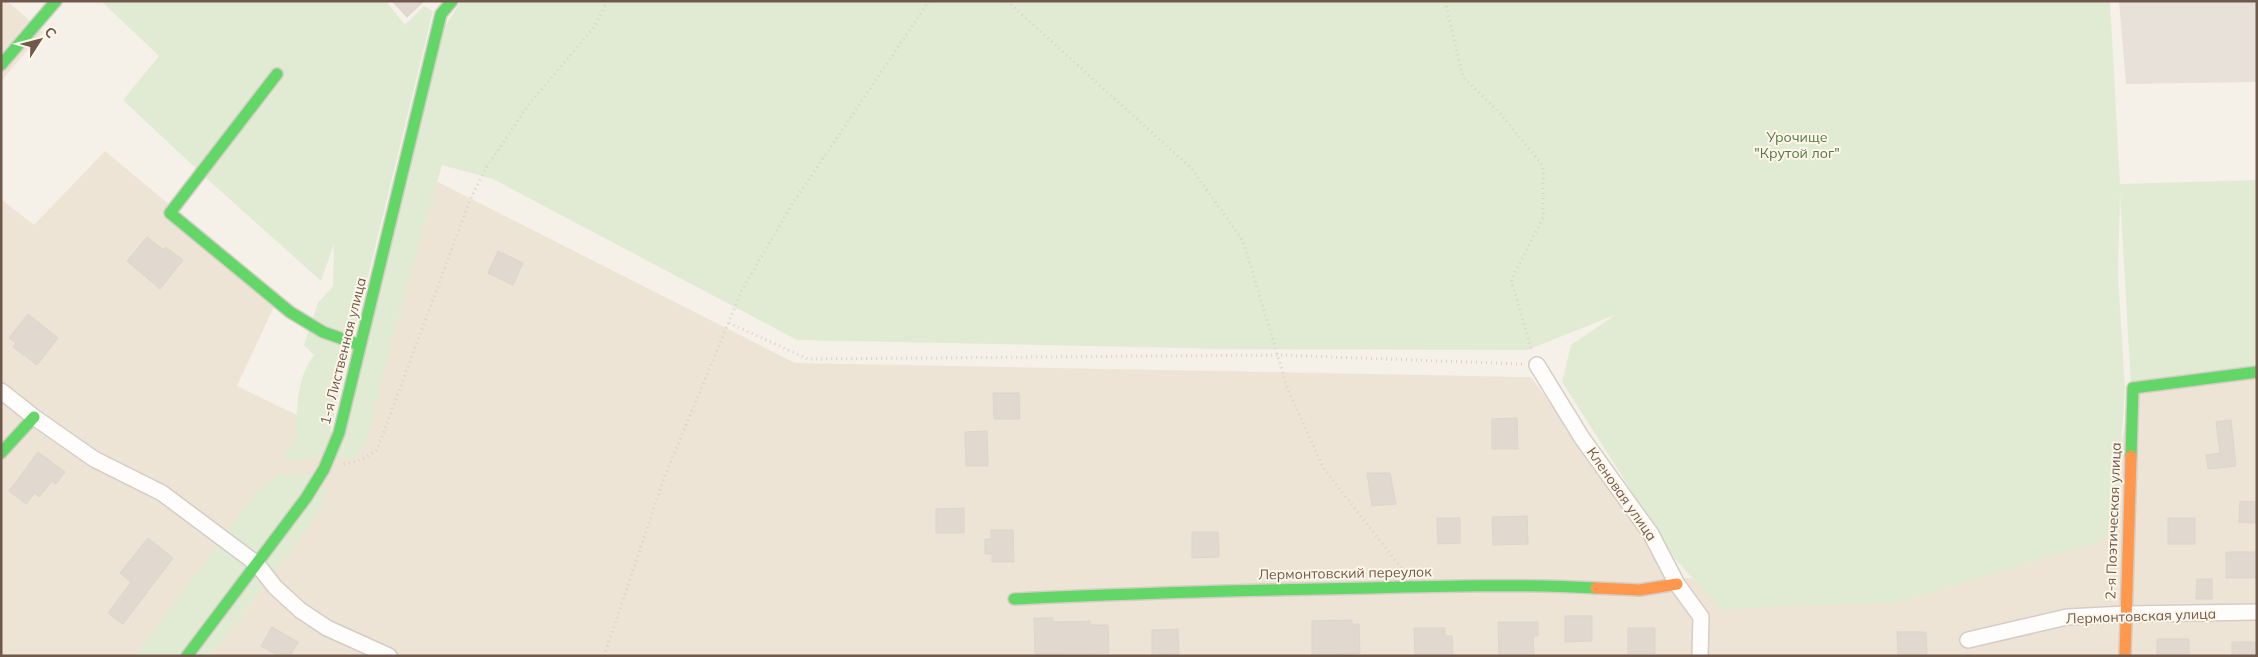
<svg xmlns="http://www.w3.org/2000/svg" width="2258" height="657" font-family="Mulish,sans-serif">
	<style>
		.residential { fill: #eee4d6 }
		.industrial { fill: #e7e1d9 }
		.green { fill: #e1ebd4 }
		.building { fill: #e1d9d0; stroke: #ddd4cb }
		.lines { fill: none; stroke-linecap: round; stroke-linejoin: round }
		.street-casing { stroke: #d4cdc6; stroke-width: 18 }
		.fast-casing { stroke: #d4cdc5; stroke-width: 14 }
		.slow-casing { stroke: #d4cdc5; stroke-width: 14 }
		.path { stroke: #d8d1cd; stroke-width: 3; stroke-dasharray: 1 4; stroke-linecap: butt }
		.street { stroke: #fefdfc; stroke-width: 15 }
		.fast { stroke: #63d668; stroke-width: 11 }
		.slow { stroke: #ff974d; stroke-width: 11 }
		.labels { text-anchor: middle; stroke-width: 4; stroke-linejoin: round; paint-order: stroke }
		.park-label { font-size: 14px; fill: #557a47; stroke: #fdf6e9 }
		.street-label { font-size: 14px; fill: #70594b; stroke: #fdf6e9 }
	</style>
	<rect width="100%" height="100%" fill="#f5f1e8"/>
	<path class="residential" d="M1,1h6l36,31 -42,49z
		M105,151l174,145 -42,90 116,56 83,-261 359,182 736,14 145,200 183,15 245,-67 29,-137 124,-21v289h-2256v-457l33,26z"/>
	<path class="industrial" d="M2119,1h138v81l-131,2z"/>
	<path class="green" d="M101,1h285l19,24 19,-19 9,5 -109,445 -34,5 -7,-7 13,-12c1,-30 -1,-62 18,-87l-10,-10 14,-42 15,-17 1,-42 -13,37 -116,-104 -82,-77 36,-44z
		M461,1h1649l10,183 137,-4v189l-126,17 -11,-192 -2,82 7,113 -7,99 -13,52 -208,63 -115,3 -60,4 -47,-51 -113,-177 9,-37 44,-30 -88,35 -296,-1 -434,-9 -304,-161 -51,-14 -52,183 -24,96 -12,15 -20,-1 104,-421z
		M306,474l21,17 -9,23 -107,142h-76l122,-165 20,-16z"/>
	<path class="building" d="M392,1h32l-17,16z
		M147,237l17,13 2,-3 17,13 -23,29 -33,-28z
		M498,251l25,12 -10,22 -25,-12z
		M28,314l30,24 -21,27 -24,-18 3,-4 -7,-5z
		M993,393h26l1,26h-26z
		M1517,418l1,31h-26v-30z
		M2231,420l5,46 -28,3 -2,-14 14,-2 -4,-31z
		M987,431l1,35h-22l-1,-34z
		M38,452l27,20 -9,12 -4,-3 -13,16 -4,-4 -9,11 -17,-13z
		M1367,473h23l6,31 -24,2z
		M2240,501l16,1v21l-17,-1z
		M964,508v25h-28v-24z
		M1527,516l1,28 -35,1 -1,-28z
		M1437,518h23v25l-22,1z
		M2168,518h27v26h-27z
		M991,530h22l1,32h-22v-8h-7v-15h6z
		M1192,532h26l1,25 -27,1z
		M148,538l25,20 -50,66 -15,-11 23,-31 -11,-9z
		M2226,552h31v26h-31z
		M2197,579h15v20h-16z
		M1565,616h27v25l-27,1z
		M1034,618h19v4l37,-1v4h18l1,28 -74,1z
		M1352,620v4h7l1,29 -48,3v-35z
		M1498,622h40v14h-5l1,20h-35z
		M272,627l26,15 -8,14h-11l-18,-10z
		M1414,628h31v8h7l1,20h-38z
		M1628,628h27v26h-27z
		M1178,629l1,25 -27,1v-25z
		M1897,632h29l1,24h-29z
		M2157,639h32v17h-32z
		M2232,642h25v14h-25z"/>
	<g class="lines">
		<g class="street-casing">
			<path id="street" d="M1537,365l45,73 69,96 26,50 24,33 -1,39
				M1,391l33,26 60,42 68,34 95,71 18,23 25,23 27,18 62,28
				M1968,640l99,-23 58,-3 132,-2"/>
		</g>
		<g class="fast-casing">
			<path id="fast" d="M1,65l55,-64
				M277,74l-107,139 120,99 33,20 37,13
				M1,453l33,-36
				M2131,456l2,-68 124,-16
				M1014,599c119,-6 237,-9 355,-11 76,-2 152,-4 227,0
				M187,656l119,-158 18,-29 15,-36 102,-419 11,-13"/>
		</g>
		<g class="slow-casing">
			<path id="slow" d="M1596,588l44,2 37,-6
				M2125,656l6,-200"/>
		</g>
		<path class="path" d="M1007,1l185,168 51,72 45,149 36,79 79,101
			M1445,1l18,76 37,36 43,53v52l-32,62 21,71
			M729,323l79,36 470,-4 245,9
			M344,464l17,-4 16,-10 93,-250 16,-32 44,-65 65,-77 12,-25
			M604,656l60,-178 78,-188 49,-84 138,-205"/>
		<use href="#street" class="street"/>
		<use href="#fast" class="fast"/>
		<use href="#slow" class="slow"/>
	</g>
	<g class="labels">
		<g class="park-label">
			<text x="1797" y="142">Урочище<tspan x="1797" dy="16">"Крутой лог"</tspan></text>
		</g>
		<g class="street-label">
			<text transform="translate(343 351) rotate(-76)" y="5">1-я Лиственная улица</text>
			<text transform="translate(1622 494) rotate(55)" y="5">Кленовая улица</text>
			<text transform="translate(2113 521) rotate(-88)" y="5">2-я Поэтическая улица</text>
			<text transform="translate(1345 573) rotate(-1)" y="5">Лермонтовский переулок</text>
			<text transform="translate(2141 616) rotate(-2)" y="5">Лермонтовская улица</text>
		</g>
	</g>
	<rect width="2258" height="657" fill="none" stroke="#70594b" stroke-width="5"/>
	<g transform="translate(40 40) rotate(54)" stroke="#fdf6e9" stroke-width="4" paint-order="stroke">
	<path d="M0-4L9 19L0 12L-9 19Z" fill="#70594b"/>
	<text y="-8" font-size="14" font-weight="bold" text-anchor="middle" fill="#70594b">С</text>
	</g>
</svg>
